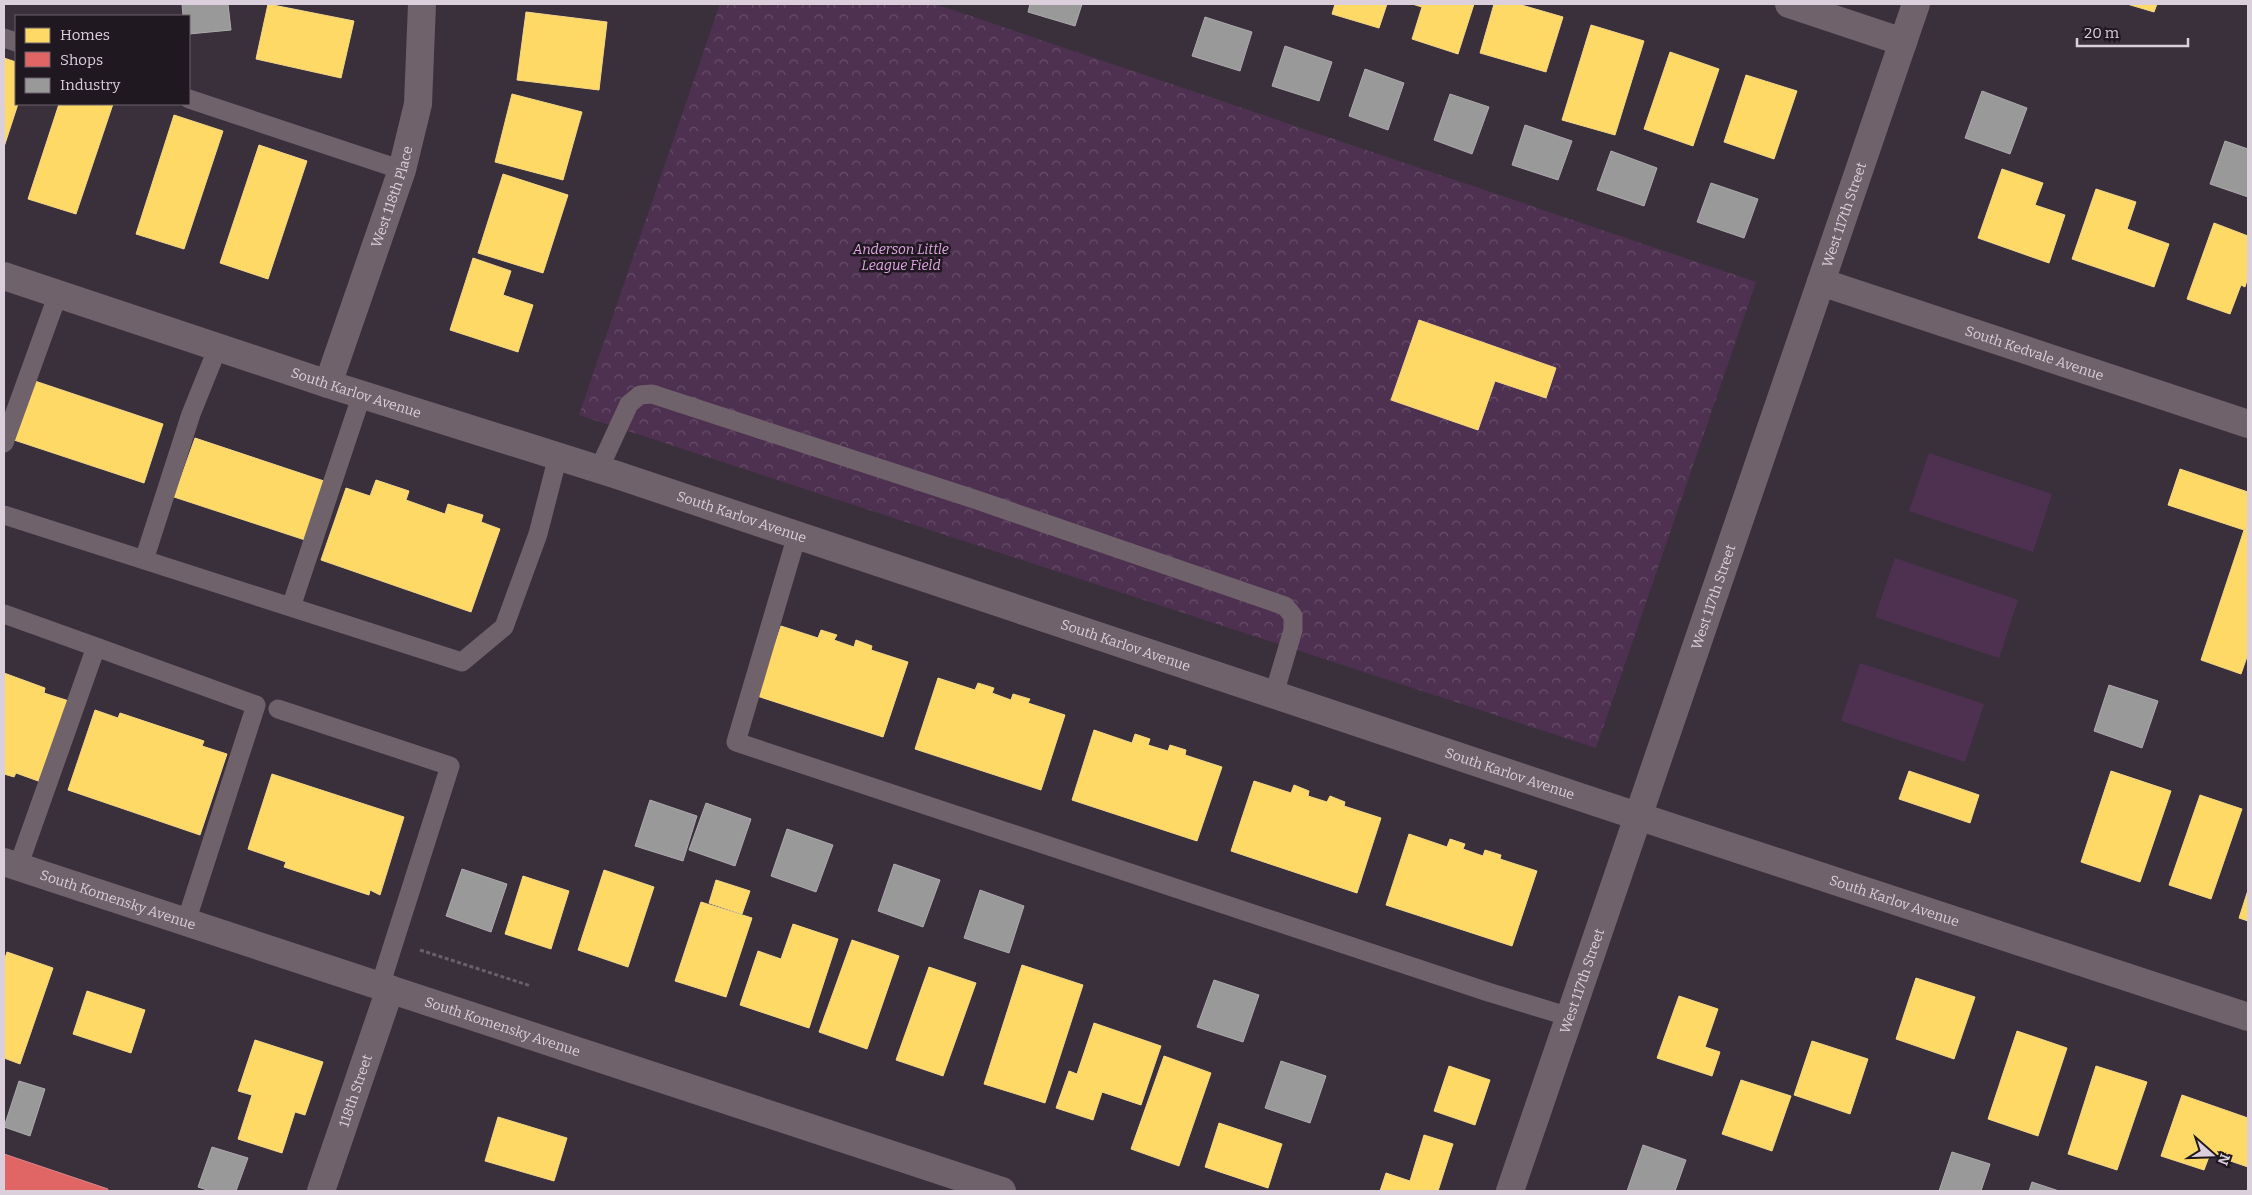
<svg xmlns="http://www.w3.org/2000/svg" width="2252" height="1195" font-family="Bitter,serif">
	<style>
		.grass { fill: #4e3150 }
		.forest { fill: url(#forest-crowns) }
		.homes { fill: #ffd966; stroke: #f4d689 }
		.shops { fill: #e06666; stroke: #de8689 }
		.industry { fill: #999; stroke: #ada9ad }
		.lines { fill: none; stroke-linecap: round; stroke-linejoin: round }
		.path { stroke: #695f66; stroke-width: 3; stroke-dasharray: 4 2.5; stroke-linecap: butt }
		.lane { stroke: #70626b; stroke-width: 19 }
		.street { stroke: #70626b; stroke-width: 28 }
		.labels { text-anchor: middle; stroke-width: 5; stroke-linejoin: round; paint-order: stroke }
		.street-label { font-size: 14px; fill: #dbcfdb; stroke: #201820 }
		.park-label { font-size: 14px; font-style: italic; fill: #e2a7e5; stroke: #201820 }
	</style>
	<defs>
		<pattern id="forest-crowns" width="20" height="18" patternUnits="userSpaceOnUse" patternTransform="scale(1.25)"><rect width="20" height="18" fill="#4e3150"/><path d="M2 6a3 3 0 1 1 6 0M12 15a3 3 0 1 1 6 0" fill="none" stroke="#674e69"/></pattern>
	</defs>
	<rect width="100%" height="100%" fill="#3a303b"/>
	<path class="grass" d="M1929,453l123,41 -19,58 -124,-41z
		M1895,558l123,42 -19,58 -124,-41z
		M1860,663l124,41 -19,58 -124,-41z"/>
	<path class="forest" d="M720,4h215l821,278 -160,466 -1017,-333z"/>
	<path class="homes" d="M268,4l86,17 -13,57 -85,-19z
		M1335,4h52l-8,24 -47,-14z
		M1412,4h62l-16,50 -46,-15 10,-32z
		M1494,4h24l45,13 -17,55 -66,-19z
		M2127,4h30l-3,8z
		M526,12l81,10 -8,68 -82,-10z
		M1591,25l53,16 -29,94 -53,-15z
		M1670,52l49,17 -26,77 -49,-17z
		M4,58l12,4v42h2l-14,43z
		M1746,75l51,16 -23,68 -50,-17z
		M512,94l70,18 -19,68 -68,-18z
		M59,104h54l-37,110 -48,-15z
		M174,115l49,16 -39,118 -48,-15z
		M259,145l48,16 -39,118 -48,-16z
		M2002,169l41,14 -8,22 30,10 -16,48 -71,-25z
		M503,174l65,21 -25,78 -65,-20z
		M2096,189l40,13 -9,27 42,15 -15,43 -82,-28z
		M2214,223l34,13v41l-3,10 -4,-2 -11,29 -43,-15z
		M473,258l38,13 -8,24 30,10 -15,47 -68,-22z
		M1419,320l137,48 -10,30 -51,-17 -17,49 -87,-30z
		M35,381l128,43 -19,59 -130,-43z
		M195,438l129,43 -19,59 -131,-43z
		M2180,469l68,23v162l-7,20 -40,-14 43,-130 -76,-25z
		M376,480l33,11 -3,9 39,14 3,-10 35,11 -2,7 19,7 -29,83 -150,-52 25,-72 24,8z
		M781,626l37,12 3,-8 16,5 -3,5 20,7 2,-7 16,6 -1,4 37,12 -25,75 -126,-41z
		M4,673l41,15 -1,5 25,8 -28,81 -25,-9 -2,4 -10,-3z
		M938,678l37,12 3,-7 16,5 -2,5 19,7 2,-6 17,5 -2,4 37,12 -24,75 -126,-41z
		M95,710l23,8 2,-5 84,28 -2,5 25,8 -27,81 -132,-45z
		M1094,730l38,13 3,-9 15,5 -2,6 20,6 2,-6 16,5 -1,5 37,12 -25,74 -125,-41z
		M1909,771l70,24 -9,28 -71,-24z
		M2111,771l60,20 -31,91 -59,-20z
		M272,774l132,43 -24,78 -10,-5 -1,5 -85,-28 2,-5 -38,-13z
		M1254,781l37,12 3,-8 15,6 -1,5 19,6 3,-6 15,6 -1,4 37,12 -24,75 -126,-42z
		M2200,795l42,14 -31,90 -42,-14z
		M1409,834l38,13 3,-8 15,5 -2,5 20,7 2,-6 16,5 -1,4 37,12 -25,75 -126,-41z
		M604,870l50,17 -26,80 -50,-17z
		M523,876l46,15 -18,58 -46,-15z
		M716,880l34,11 -8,23 -33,-11z
		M2248,890v31l-9,-3z
		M701,902l51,16 -26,79 -51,-16z
		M793,924l45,15 -29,89 -69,-23 18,-54 23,8z
		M852,940l47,16 -32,93 -48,-17z
		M7,952l46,16 -33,96 -16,-6v-97z
		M1022,965l61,20 -38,118 -61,-19z
		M929,967l47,16 -33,93 -47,-16z
		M1916,978l59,19 -21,62 -58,-20z
		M87,991l58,19 -14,43 -58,-19z
		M1679,996l39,13 -13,38 15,5 -8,24 -55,-18z
		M1094,1023l67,23 -20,59 -39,-13 -9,28 -37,-12 13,-37 8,3z
		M2017,1031l50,17 -29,88 -50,-17z
		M255,1040l68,22 -18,53 -10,-3 -13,41 -44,-14 14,-44 -14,-4z
		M1812,1041l56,18 -18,55 -56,-19z
		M1164,1056l47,17 -32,93 -48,-17z
		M1449,1066l41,14 -15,45 -41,-14z
		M2096,1066l51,16 -30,88 -49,-16z
		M1741,1080l50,16 -19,55 -50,-17z
		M2182,1095l66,23v49l-38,-13 -6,16 -43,-14z
		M498,1117l69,21 -13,43 -69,-20z
		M1219,1123l63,21 -14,44 -63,-21z
		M1424,1135l29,9 -15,47h-58l6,-18 24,8z"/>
	<path class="shops" d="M4,1154l104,35 -1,2h-103z"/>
	<path class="industry" d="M182,4h46l3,26 -42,4v-18h-6z
		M1030,4h52l-7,22 -47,-14z
		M1205,17l47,15 -12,39 -48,-15z
		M1285,46l47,16 -13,39 -47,-15z
		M1365,69l39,14 -16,47 -39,-14z
		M1982,91l45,17 -17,46 -45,-16z
		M1450,94l39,13 -17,47 -38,-14z
		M1525,125l47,16 -14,39 -46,-15z
		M2225,141l23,8v48l-38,-13z
		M1611,151l46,17 -13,38 -47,-16z
		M1711,183l47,16 -14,39 -47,-16z
		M2109,685l49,16 -16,47 -48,-17z
		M650,800l47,16 -14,45 -48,-15z
		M706,803l45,16 -16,47 -46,-16z
		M787,829l46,16 -17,47 -45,-16z
		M894,864l46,16 -17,47 -45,-16z
		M462,869l45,15 -16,48 -45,-16z
		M980,890l44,16 -15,47 -45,-15z
		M1214,980l45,15 -16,47 -46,-15z
		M1281,1061l45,15 -16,47 -45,-15z
		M19,1081l26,8 -15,47 -26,-9z
		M1643,1145l43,15 -11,31h-48z
		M212,1147l36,11 -12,33h-26l-12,-4z
		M1952,1152l38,12 -9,27h-42z
		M2032,1182l27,9h-30z"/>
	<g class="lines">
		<path class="path" d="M420,950l111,36"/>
		<path class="lane" d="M4,38l12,4
			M189,99l213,71
			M4,443l54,-149
			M599,469l30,-65 11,-9 12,-1 325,106 308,106 8,10v14l-19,64
			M4,515l458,147 42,-35 34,-93 20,-78
			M797,535l-61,207 752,250 82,25
			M144,560l47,-146 27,-67
			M291,607l71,-213
			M4,614l92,33 -78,220
			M96,647l160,58 -70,217
			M278,709l172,57 -70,220"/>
		<g class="street">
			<path d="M1789,4l114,38"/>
			<path id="s1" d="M4,276l324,108 289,91 978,327 653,215"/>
			<path id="s2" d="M1821,282l427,142"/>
			<path id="s3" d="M328,384l74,-214 16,-66 4,-100"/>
			<path id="s4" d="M4,862l998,329"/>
			<path id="s5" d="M321,1191l69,-202"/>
			<path id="s6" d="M1510,1191l406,-1187"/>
		</g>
	</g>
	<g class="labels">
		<g class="street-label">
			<text dy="5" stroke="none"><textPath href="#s3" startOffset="198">West 118th Place</textPath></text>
			<text dy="5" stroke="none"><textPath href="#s6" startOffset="1032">West 117th Street</textPath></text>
			<text dy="5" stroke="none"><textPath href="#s2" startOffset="225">South Kedvale Avenue</textPath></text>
			<text dy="5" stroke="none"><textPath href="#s1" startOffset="371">South Karlov Avenue</textPath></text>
			<text dy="5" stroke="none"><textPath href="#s1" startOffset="776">South Karlov Avenue</textPath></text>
			<text dy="5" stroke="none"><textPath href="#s6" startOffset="628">West 117th Street</textPath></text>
			<text dy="5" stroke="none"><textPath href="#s1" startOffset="1181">South Karlov Avenue</textPath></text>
			<text dy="5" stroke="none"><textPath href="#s1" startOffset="1586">South Karlov Avenue</textPath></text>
			<text dy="5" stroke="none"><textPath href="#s4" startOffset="120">South Komensky Avenue</textPath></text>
			<text dy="5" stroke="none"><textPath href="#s1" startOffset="1991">South Karlov Avenue</textPath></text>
			<text dy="5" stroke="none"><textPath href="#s6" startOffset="222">West 117th Street</textPath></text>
			<text dy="5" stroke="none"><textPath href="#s4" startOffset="525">South Komensky Avenue</textPath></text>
			<text dy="5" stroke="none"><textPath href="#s5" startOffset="106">118th Street</textPath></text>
		</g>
		<g class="park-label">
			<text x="901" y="254">Anderson Little<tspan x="901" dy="16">League Field</tspan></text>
		</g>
	</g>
	<rect width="2252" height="1195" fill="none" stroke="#dbcfdb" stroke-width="10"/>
	<rect x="15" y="15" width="175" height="90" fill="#201820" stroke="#6b616b"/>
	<rect x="25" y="28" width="25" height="15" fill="#ffd966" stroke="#6b616b"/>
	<text x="60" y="40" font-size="15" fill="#dbcfdb">Homes</text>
	<rect x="25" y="52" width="25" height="15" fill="#e06666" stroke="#6b616b"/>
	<text x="60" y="65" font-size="15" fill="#dbcfdb">Shops</text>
	<rect x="25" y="78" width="25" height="15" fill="#999999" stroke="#6b616b"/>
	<text x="60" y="90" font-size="15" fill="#dbcfdb">Industry</text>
	<g transform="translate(2212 1155) rotate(110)" stroke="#201820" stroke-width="4" paint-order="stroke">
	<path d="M0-4L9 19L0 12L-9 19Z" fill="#dbcfdb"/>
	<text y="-8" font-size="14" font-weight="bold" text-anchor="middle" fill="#dbcfdb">N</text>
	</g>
	<path d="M2077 38v8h111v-8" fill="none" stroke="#dbcfdb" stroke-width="2.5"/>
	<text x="2084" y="38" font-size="15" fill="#dbcfdb" stroke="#201820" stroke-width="4" paint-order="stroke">20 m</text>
</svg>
